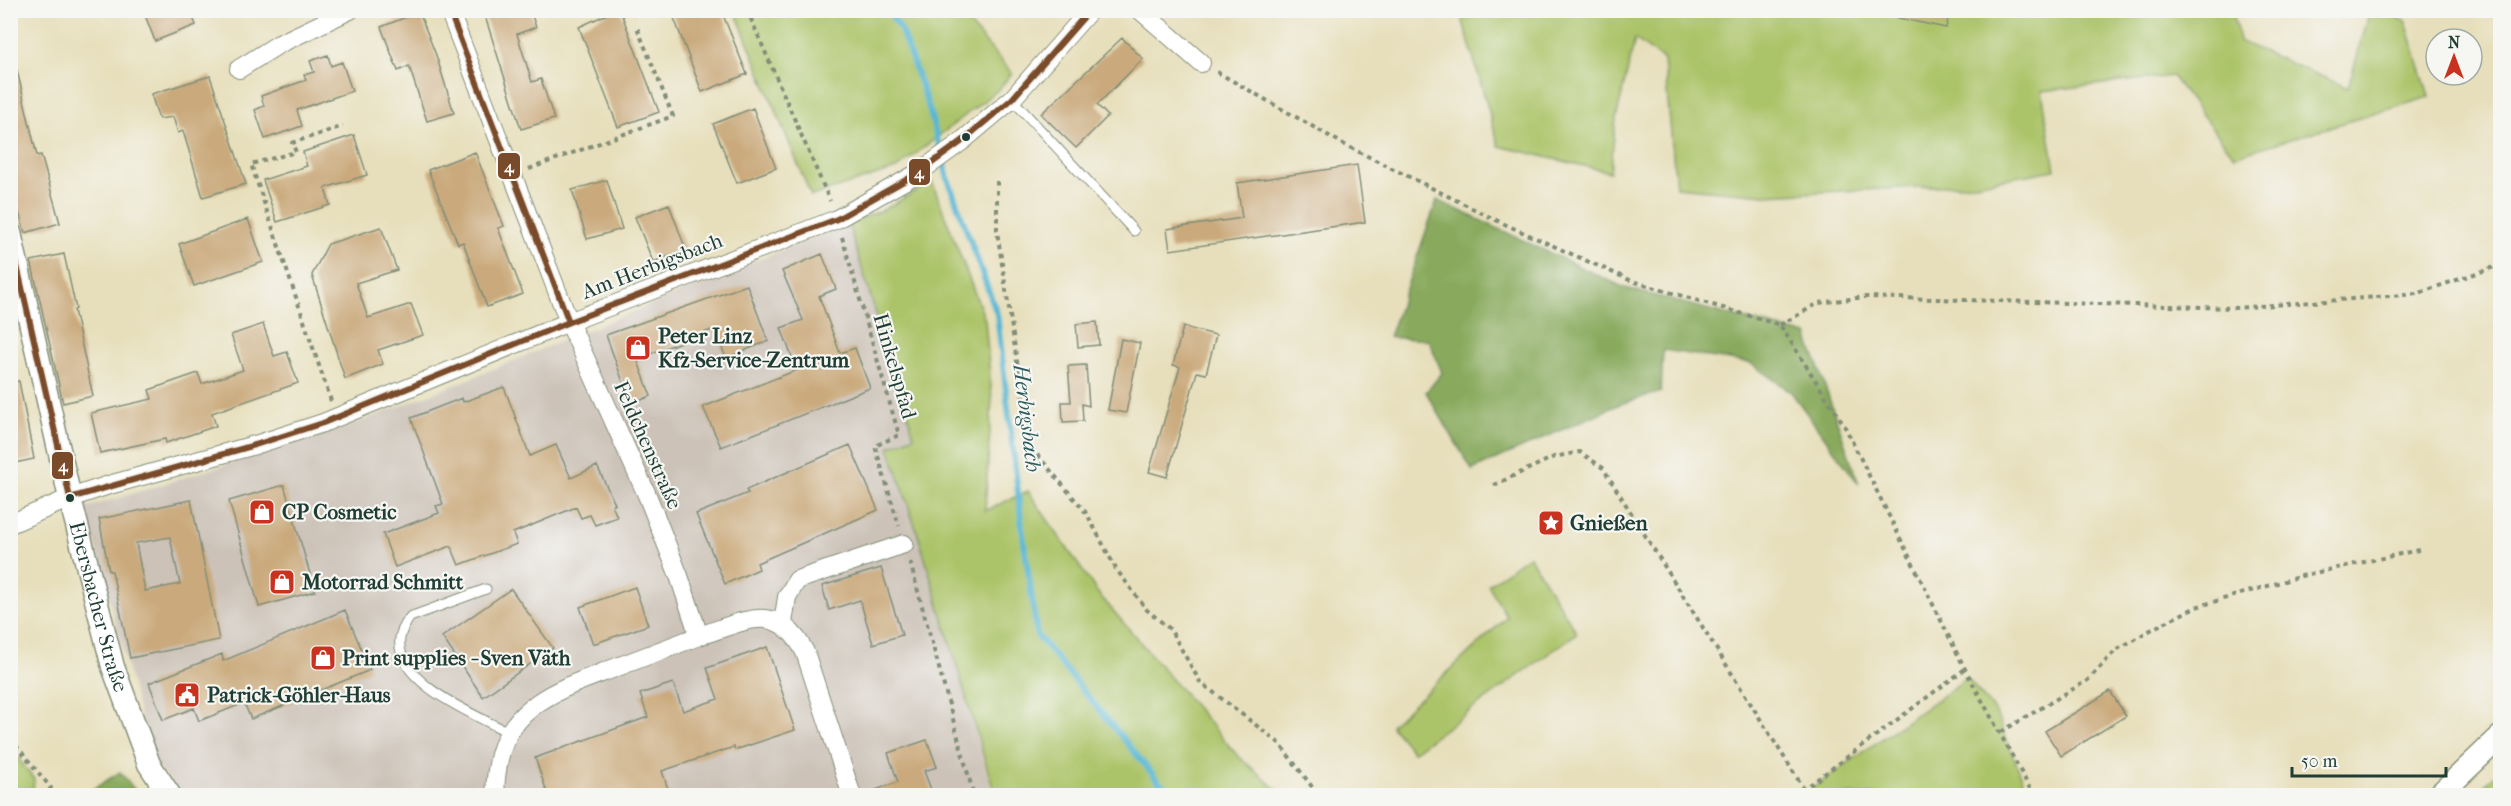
<svg xmlns="http://www.w3.org/2000/svg" width="2511" height="806" font-family="'IM FELL French Canon',serif">
	<style>
		.industrial { fill: #ccc2b8 }
		.green { fill: #acc469; stroke: #66804e; stroke-width: 1.5 }
		.forest { fill: #89aa5d; stroke: #547448; stroke-width: 1.5 }
		.lines { fill: none; stroke-linecap: round; stroke-linejoin: round }
		.stream { stroke: #55b6d3; stroke-width: 6 }
		.building { fill: #caaa7d; fill-rule: evenodd }
		.service-casing { stroke: #838e78; stroke-width: 11 }
		.minor-casing { stroke: #838e78; stroke-width: 20 }
		.tertiary-casing { stroke: #838e78; stroke-width: 25 }
		.path { stroke: #838e78; stroke-width: 4; stroke-dasharray: 4.5 4.5; stroke-linecap: butt }
		.service { stroke: #fff; stroke-width: 9 }
		.minor { stroke: #fff; stroke-width: 18 }
		.tertiary { stroke: #fff; stroke-width: 22 }
		.bus-1-casing { stroke: #f6f6f2; stroke-width: 10 }
		.bus-1 { stroke: #7a4b2a; stroke-width: 6 }
		.bus-dot { fill: #1f3d34; stroke: #f6f6f2; stroke-width: 2 }
		.labels { text-anchor: middle; stroke-width: 4.5; stroke-linejoin: round; paint-order: stroke }
		.street-label { font-size: 21px; fill: #1f3d34; stroke: #f6f6f2 }
		.poi-label { font-size: 21px; font-weight: bold; fill: #1f3d34; stroke: #f6f6f2; text-anchor: start }
		.water-label { font-size: 22px; font-style: italic; fill: #2c5b5c; stroke: #f6f6f2 }
		.line-badge { stroke: #f6f6f2; stroke-width: 2 }
		.badge-label { font-size: 16px; text-anchor: middle; font-weight: bold; fill: #fff }
	</style>
	<rect width="100%" height="100%" fill="#f6f6f2"/>
	<filter id="ink" filterUnits="userSpaceOnUse"><feTurbulence type="fractalNoise" baseFrequency=".0167" numOctaves="2"/><feDisplacementMap in="SourceGraphic" scale="12" xChannelSelector="R" yChannelSelector="G"/><feConvolveMatrix kernelMatrix="1 2 1 2 8 2 1 2 1" color-interpolation-filters="sRGB"/></filter>
	<filter id="wash" filterUnits="userSpaceOnUse"><feTurbulence type="fractalNoise" baseFrequency=".008" numOctaves="4" result="noise"/><feDisplacementMap in="SourceGraphic" scale="24" xChannelSelector="R" yChannelSelector="G"/><feGaussianBlur stdDeviation="1.35" result="paint"/><feColorMatrix in="noise" values="0 0 0 0 0 0 0 0 0 0 0 0 0 0 0 0 0 1.4 0 .05"/><feComposite in="paint" operator="in"/></filter>
	<g filter="url(#wash)">
		<rect width="100%" height="100%" fill="#e7dfbb"/>
		<path class="industrial" d="M848,223l66,213 -25,11 31,94 73,254h-812l-30,-36 -65,-251 252,-78 124,-48z"/>
		<path class="green" d="M735,11h223l54,62 -13,16 -103,80 -85,27z
			M1460,11h773l6,30 109,47 22,-77h14l22,11 23,75 -195,59 -62,-80 -130,15 13,79 -80,14 -210,11 -89,-8 -12,-127 -29,-21 -19,80 -6,53 -111,-26z
			M932,182l53,138 7,79 -7,112 43,-20 69,101 140,163 46,40h-288l-75,-254 -31,-94 25,-11 -66,-213 33,-12z
			M1529,556l48,77 -164,119 -22,-27 116,-108 -19,-32z
			M1967,678l29,35 33,82h-226z
			M11,749l23,30 -1,11 -6,5h-16z
			M2500,770v25h-25z"/>
		<path class="forest" d="M1437,200l188,88 182,47 52,149 -68,-92 -41,-29 -87,-13 -2,42 -41,12 -148,66 -46,-78 16,-19 -13,-33 -40,-3z
			M120,772l19,23h-49l-3,-2z"/>
		<g class="lines">
			<path class="stream" d="M888,10l13,20 27,75 20,74 49,135 26,221 14,100 122,147 19,14"/>
		</g>
		<g id="blocks">
			<path class="building" d="M143,10h47l6,15 -41,16z
				M483,10h47l6,17 -19,7 15,48 9,-3 13,40 -33,10z
				M616,10h4l39,102 -41,15 -39,-100z
				M671,10h50l26,64 -45,18z
				M1899,10h51l-4,18 -48,-10z
				M419,12l17,43 18,58 -27,8 -18,-55 -11,5 -17,-44z
				M1122,38l21,21 -46,46 11,11 -32,32 -35,-34z
				M328,55l3,11 11,-4 10,29 -55,19 5,16 -37,13 -10,-29 9,-4 -3,-10 45,-16 -2,-5 10,-3 -4,-11z
				M17,70l20,86 4,-1 19,68 -35,10 -15,-53v-109z
				M210,76l36,108 -43,13 -20,-66 -5,2 -5,-16 -14,2 -8,-25z
				M753,108l23,60 -39,15 -24,-59z
				M354,135l13,40 -42,13 5,17 -53,17 -14,-42 44,-14 -4,-14z
				M475,152l29,74 -6,2 25,66 -36,13 -24,-65 -5,2 -30,-74z
				M1357,165l8,57 -195,28 -3,-21 75,-11 -5,-35z
				M607,180l15,49 -35,10 -15,-49z
				M669,204l17,46 -33,12 -18,-45z
				M248,219l15,43 -69,24 -15,-42z
				M381,227l16,43 -41,13 12,35 43,-14 12,31 -45,15 5,14 -38,15 -33,-104 16,-31z
				M64,254l12,55 -2,1 19,86 -30,7 -32,-142z
				M822,254l14,35 -17,7 21,57 15,-5 15,40 -149,59 -18,-40 94,-37 -16,-42 22,-8 -21,-49z
				M747,285l21,56 -42,17 -12,-29 -77,30 14,37 -20,8 -25,-69z
				M1097,322l2,23 -21,2 -2,-23z
				M263,324l11,32 13,-4 11,31 -86,30 4,13 -50,17 -1,-4 -65,14 -9,-40 61,-14 -3,-9 49,-17 4,11 41,-14 -12,-35z
				M1183,327l33,8 -10,39 -9,-2 -30,105 -18,-5 31,-105 -7,-2z
				M1121,339l19,4 -14,70 -18,-3z
				M1086,365l3,41 -7,-2 1,17 -20,1 -1,-20h9l-3,-36z
				M19,381l15,78 -24,5v-82z
				M504,387l26,69 26,-11 15,33 26,-12 18,38 -3,1 5,12 -22,8 -5,-10 -9,3 -5,-11 -63,26 4,11 -58,21 -8,-19 -56,21 -12,-33 56,-21 -3,-7 7,-2 -32,-86 51,-20 1,4z
				M850,445l28,65 -121,53 2,6 -34,15 -29,-70 52,-21 -2,-3z
				M284,485l31,106 -56,16 -30,-106z
				M191,500l28,140 -89,18 -18,-87h-3l-10,-52zM170,537l10,47 -35,7 -9,-48z
				M881,568l21,67 -29,9 -13,-44 -31,10 -7,-24z
				M635,587l13,38 -55,19 -13,-37z
				M511,589l42,59 -70,49 -41,-60z
				M345,610l25,60 -119,49 -7,-16 -45,18 -5,-13 -31,12 -14,-37 73,-29 1,7z
				M767,647l28,83 -60,20 -1,-3 -72,24 8,24h-122l-13,-37 113,-41 -8,-23 33,-11 10,28 35,-12 -11,-31z
				M2110,691l16,25 -65,40 -16,-25z
				M927,740l10,27 -13,4 9,24h-66v-2l31,-11 -10,-29z"/>
		</g>
	</g>
	<g filter="url(#ink)">
		<use href="#blocks" fill-opacity="0" stroke="#838e78" stroke-width="1.5"/>
		<g class="lines">
			<g class="service-casing">
				<path id="service" d="M1012,99l122,132
					M486,589l-76,28c-4,6 -9,13 -10,21 -6,45 76,77 108,94"/>
			</g>
			<g class="minor-casing">
				<path id="minor" d="M449,10l120,312 78,173 32,81 20,60c-29,11 -58,22 -87,33 -47,18 -101,34 -113,90 -2,11 -5,25 -3,37
					M1140,10l61,53
					M239,69l40,-25 71,-34
					M10,524l60,-26 39,-13 146,-40 68,-22 246,-101 268,-103 81,-46 43,-31 51,-43 78,-89
					M783,623l4,-26 10,-17 107,-36
					M699,636c45,-14 78,-37 106,16l47,144"/>
			</g>
			<g class="tertiary-casing">
				<g id="tertiary">
					<path id="s1" d="M10,233l60,265 43,169 36,97 21,32"/>
					<path d="M2438,796l62,-59"/>
				</g>
			</g>
			<path class="path" d="M747,10l83,191
				M1217,72l128,73 157,78 130,58 148,44 64,100 121,244 69,127
				M529,169l144,-53 -37,-91
				M997,181v50l33,215 57,68 29,55 31,41 23,19 30,53 79,61 40,53
				M842,237l57,198 -24,11 24,80
				M1780,325l39,-22 46,-6 370,11 181,-14 84,-29
				M331,401l-80,-237 45,-12 -4,-9 51,-17
				M1494,485l60,-28 26,-5 23,16 201,321
				M910,562l64,234
				M2001,732l87,-52 28,-30 38,-22 42,-21 109,-32 118,-26
				M10,738l41,50 -9,8
				M1795,796l170,-127"/>
			<use href="#service" class="service"/>
			<use href="#minor" class="minor"/>
			<use href="#tertiary" class="tertiary"/>
			<g class="bus-1-casing">
				<path id="bus-1" d="M449,10l120,312
					M10,235l60,263 185,-53 68,-22 246,-101 268,-103 81,-46 43,-31 51,-43 78,-89"/>
			</g>
			<use href="#bus-1" class="bus-1"/>
		</g>
	</g>
	<defs>
		<g id="shop-square" transform="scale(1.35)"><rect x="-9" y="-9" width="18" height="18" rx="4" fill="#c8321e" stroke="#f6f6f2"/><path d="M-5-2.5h2.3a2.7 3.5 0 0 1 5.4 0H5L5.5 6h-11ZM-1.5-2.5h3a1.5 2.3 0 0 0-3 0Z" fill="#fff"/></g>
		<g id="sight-square" transform="scale(1.35)"><rect x="-9" y="-9" width="18" height="18" rx="4" fill="#c8321e" stroke="#f6f6f2"/><path d="M0-6L1.8-2.2L6-1.7L2.9 1.2L3.7 5.4L0 3.3L-3.7 5.4L-2.9 1.2L-6-1.7L-1.8-2.2Z" fill="#fff"/></g>
		<g id="civic-square" transform="scale(1.35)"><rect x="-9" y="-9" width="18" height="18" rx="4" fill="#c8321e" stroke="#f6f6f2"/><path d="M-.6-6.5H3V-4.5H.6V-3L4-1V1h2V6H-6V1h2V-1L-.6-3ZM-1.2 2.5V6h2.4V2.5Z" fill="#fff"/></g>
	</defs>
	<g fill-rule="evenodd">
		<use href="#shop-square" x="638" y="348"/>
		<use href="#shop-square" x="262" y="512"/>
		<use href="#sight-square" x="1551" y="523"/>
		<use href="#shop-square" x="282" y="582"/>
		<use href="#shop-square" x="323" y="658"/>
		<use href="#civic-square" x="187" y="695"/>
	</g>
	<g class="bus-dot">
		<circle cx="966" cy="137" r="5"/>
		<circle cx="70" cy="498" r="5"/>
	</g>
	<g class="labels">
		<g class="street-label">
			<text transform="translate(652 266) rotate(-21)" y="7">Am Herbigsbach</text>
			<text transform="translate(895 366) rotate(74)" y="7">Hinkelspfad</text>
			<text transform="translate(648 445) rotate(66)" y="7">Feldchenstraße</text>
			<text dy="7" stroke="none"><textPath href="#s1" startOffset="384">Ebersbacher Straße</textPath></text>
		</g>
		<g class="poi-label">
			<text x="658" y="343">Peter Linz<tspan x="658" dy="24">Kfz-Service-Zentrum</tspan></text>
			<text x="282" y="519">CP Cosmetic</text>
			<text x="1570" y="530">Gnießen</text>
			<text x="302" y="589">Motorrad Schmitt</text>
			<text x="342" y="665">Print supplies - Sven Väth</text>
			<text x="207" y="702">Patrick-Göhler-Haus</text>
		</g>
		<g class="water-label">
			<text transform="translate(1028 418) rotate(83)" y="8">Herbigsbach</text>
		</g>
	</g>
	<g class="line-badge">
		<rect x="497" y="152" width="24" height="28" rx="6" fill="#7a4b2a"/>
		<rect x="908" y="158" width="23" height="28" rx="6" fill="#7a4b2a"/>
		<rect x="51" y="451" width="23" height="29" rx="6" fill="#7a4b2a"/>
	</g>
	<g class="badge-label">
		<text x="509" y="172">4</text>
		<text x="919" y="178">4</text>
		<text x="63" y="471">4</text>
	</g>
	<rect width="2511" height="806" fill="none" stroke="#f6f6f2" stroke-width="36"/>
	<g transform="translate(2454 57)"><circle r="28" fill="#f6f6f2" stroke="#a0aca6" stroke-width="1.5"/>
	<path d="M0-4.5L10 22L0 15L-10 22Z" fill="#c8321e"/>
	<text y="-9" font-size="16" font-weight="bold" text-anchor="middle" fill="#1f3d34">N</text>
	</g>
	<path d="M2292 767v9h154v-9" fill="none" stroke="#1f3d34" stroke-width="3"/>
	<text x="2301" y="767" font-size="18" fill="#1f3d34" stroke="#f6f6f2" stroke-width="4.5" paint-order="stroke">50 m</text>
</svg>
